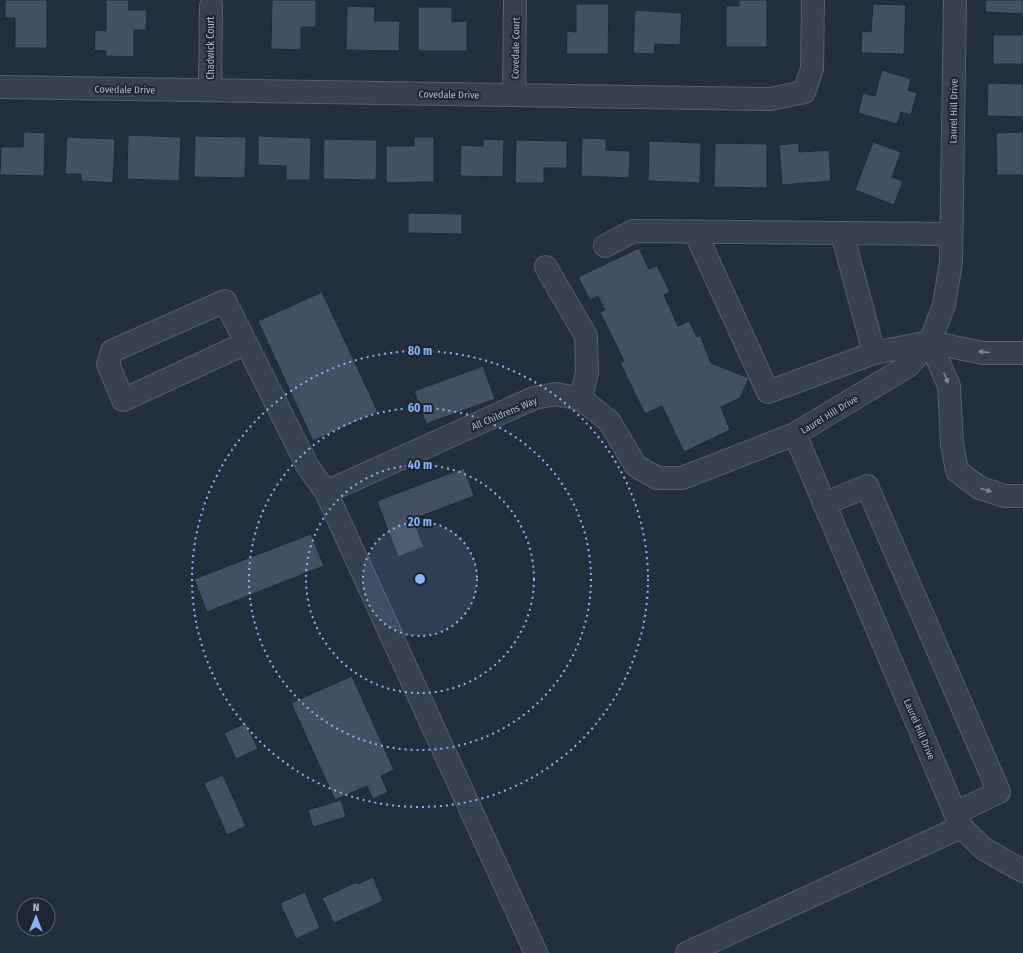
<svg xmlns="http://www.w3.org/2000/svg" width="1023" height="953" font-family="'Fira Sans Condensed',sans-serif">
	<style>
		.building { fill: #455162; stroke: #1f2835 }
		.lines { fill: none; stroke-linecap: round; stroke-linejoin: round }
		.minor-casing { stroke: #565f6c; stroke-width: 24 }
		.minor { stroke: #38414e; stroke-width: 22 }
		.oneway { fill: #7c8592 }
		.ring { fill: none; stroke: #8ab4f8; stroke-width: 2; stroke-dasharray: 2 4 }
		.labels { text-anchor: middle; stroke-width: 4; stroke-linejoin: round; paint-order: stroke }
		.street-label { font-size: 10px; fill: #b4bcc9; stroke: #1d2633 }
		.centre { fill: #8ab4f8; stroke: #1d2633; stroke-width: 2 }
		.ring-label { font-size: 12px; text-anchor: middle; font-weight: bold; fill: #8ab4f8; stroke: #1d2633; stroke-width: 4; stroke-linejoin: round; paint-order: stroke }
	</style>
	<rect width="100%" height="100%" fill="#242f3e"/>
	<path class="building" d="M5,0h42v48h-32v-30h-10z
		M106,0h23l-1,10h19l-1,20h-12v27l-28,-1v-5l-12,-1 1,-20 11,1z
		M272,0h44v27h-15v23l-30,-1z
		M739,0h28v47h-41v-41h13z
		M986,0h37v14l-38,-2z
		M576,4h33l-1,50h-42l1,-23 9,1z
		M873,4l33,1 -2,49 -43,-1 1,-22 9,1z
		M347,6l28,1 -1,14h26l-1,30 -53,-1z
		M418,7h34v15l15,-1v30h-49z
		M635,10l47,3 -2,32 -25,-1 -1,10 -21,-1z
		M993,35h30v29h-30z
		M882,70l29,9 -3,11 9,3 -6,22 -10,-3 -4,12 -39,-11 5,-20 12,3z
		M988,83l35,1v33l-36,-1z
		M24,132l21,1 -1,43 -44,-1 1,-28h22z
		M1023,132v43h-26l-1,-42z
		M128,135l53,2 -2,44 -52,-2z
		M195,136l51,1 -1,41 -51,-1z
		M258,136l53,2 -1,42h-24v-14l-28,-1z
		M67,137l48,2 -2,44 -32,-2v-7h-16z
		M414,137h20v45l-48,1v-37h28z
		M582,138l24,1v11l24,1 -1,27 -48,-2z
		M324,139l53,1 -1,40 -53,-1z
		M483,139l21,1 -1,37 -43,-1 1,-31 22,1z
		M516,140l51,1v27h-23v15h-29z
		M649,141l52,2 -1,40 -52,-2z
		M873,142l28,10 -9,25 11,4 -9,24 -39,-15z
		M715,143l52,1v44l-53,-1z
		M799,143v9l30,-2 2,31 -49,4 -3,-40z
		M408,213l54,1v20l-54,-1z
		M639,248l10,21 8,-3 13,26 -6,3 14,31 11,-5 8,16 3,-2 11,28 38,15 -9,20 -19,9 9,23 -46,22 -22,-46 -17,8 -25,-51 4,-2 -24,-49 5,-2 -7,-14 -8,4 -12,-23z
		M322,292l56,120 -65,29 -55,-120z
		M483,366l12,33 -69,25 -12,-33z
		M464,468l10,28 -61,23 11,28 -26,10 -21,-56z
		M311,534l13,32 -117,46 -13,-33z
		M352,676l42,94 -13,6 7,16 -15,7 -6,-13 -32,14 -44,-97z
		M246,723l12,26 -22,10 -12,-26z
		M223,775l23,51 -19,9 -23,-52z
		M341,800l5,17 -33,10 -5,-17z
		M373,877l10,24 -49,22 -12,-25 35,-16 1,2z
		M305,892l15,36 -24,11 -16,-36z"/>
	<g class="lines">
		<g class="minor-casing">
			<path id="minor" d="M0,87l770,12 34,-7 8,-23 1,-69
				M210,90l1,-84
				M514,95l1,-95
				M695,232l73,160 106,-39 56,-11 53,11h40
				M842,233l32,120
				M605,246l28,-15 318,3
				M546,267l40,69 1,36 -6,27
				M930,342l19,44 3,58 5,27 23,17 25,8h18
				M246,343l-123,57 -15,-36 4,-13 113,-50 83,166 18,25 210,461
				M795,434l166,393 23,22 39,22
				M326,492l208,-94 22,-4 25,5 28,22 27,45 21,12h25l113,-44 113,-68 22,-24 14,-37 7,-43 4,-262
				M824,504l43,-18 132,306 -44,21
				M687,953l274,-126"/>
		</g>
		<use href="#minor" class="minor"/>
	</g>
	<defs><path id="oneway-solid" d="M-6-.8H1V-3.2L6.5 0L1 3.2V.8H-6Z"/></defs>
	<g class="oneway">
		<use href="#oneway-solid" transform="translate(984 352) rotate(-175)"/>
		<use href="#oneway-solid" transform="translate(946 378) rotate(67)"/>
		<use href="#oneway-solid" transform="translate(986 490) rotate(18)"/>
	</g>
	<circle cx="420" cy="579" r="57" fill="#8ab4f8" fill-opacity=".12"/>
	<g class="ring">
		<circle cx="420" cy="579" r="57"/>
		<circle cx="420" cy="579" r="114"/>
		<circle cx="420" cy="579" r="171"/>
		<circle cx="420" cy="579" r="228"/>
	</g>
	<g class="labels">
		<g class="street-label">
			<text transform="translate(210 48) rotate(-90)" y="4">Chadwick Court</text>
			<text transform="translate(515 48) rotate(-89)" y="4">Covedale Court</text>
			<text transform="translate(125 89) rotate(1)" y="4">Covedale Drive</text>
			<text transform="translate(449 94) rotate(1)" y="4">Covedale Drive</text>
			<text transform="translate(953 111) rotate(-89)" y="4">Laurel Hill Drive</text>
			<text transform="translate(504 413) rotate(-23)" y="4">All Childrens Way</text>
			<text transform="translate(829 414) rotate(-31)" y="4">Laurel Hill Drive</text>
			<text transform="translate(920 729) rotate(67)" y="4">Laurel Hill Drive</text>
		</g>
	</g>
	<circle cx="420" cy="579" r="6" class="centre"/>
	<g class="ring-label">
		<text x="420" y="355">80 m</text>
		<text x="420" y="412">60 m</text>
		<text x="420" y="469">40 m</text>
		<text x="420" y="526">20 m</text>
	</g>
	<g transform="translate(36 917) rotate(1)"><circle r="19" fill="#1d2633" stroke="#59626f"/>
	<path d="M0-3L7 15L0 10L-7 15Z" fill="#8ab4f8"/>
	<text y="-6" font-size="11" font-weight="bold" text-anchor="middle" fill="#b4bcc9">N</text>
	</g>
</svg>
